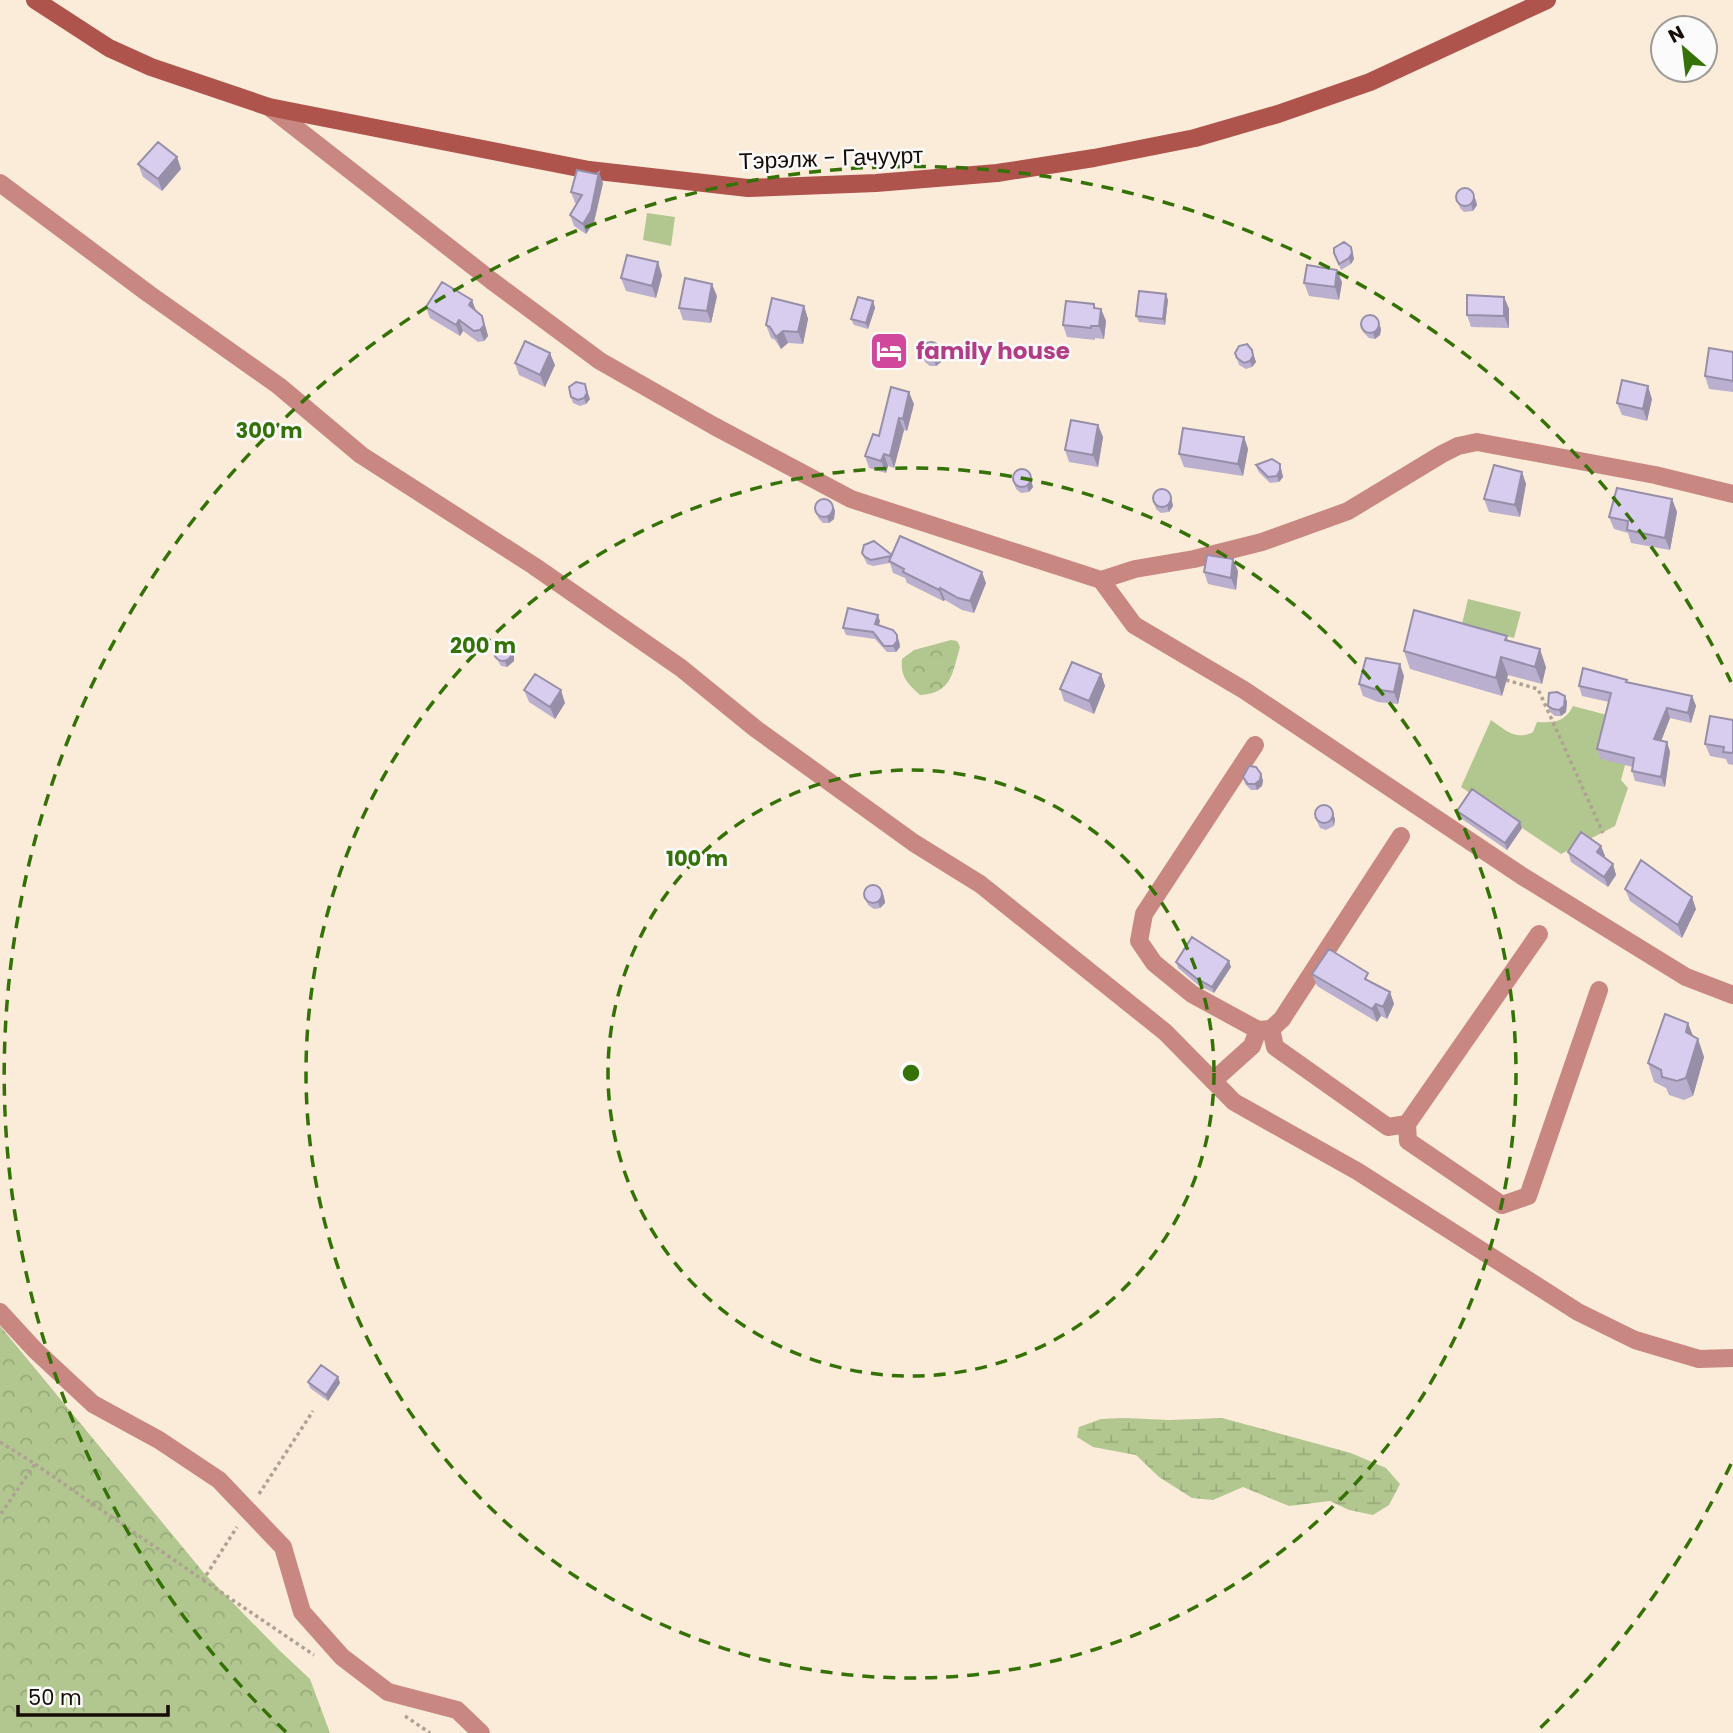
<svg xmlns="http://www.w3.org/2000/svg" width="1733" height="1733" font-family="Poppins,sans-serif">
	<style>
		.grass { fill: #b2c78f }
		.forest { fill: url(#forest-crowns) }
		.wetland { fill: url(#wetland-marsh) }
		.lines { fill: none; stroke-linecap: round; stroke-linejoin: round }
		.path { stroke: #afa293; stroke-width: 3.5; stroke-dasharray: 3.5 3.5; stroke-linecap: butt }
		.minor { stroke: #c88881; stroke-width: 18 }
		.secondary { stroke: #af544c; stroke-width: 18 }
		.wall { fill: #baafce }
		.shaded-wall { fill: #978fa7 }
		.building { fill: #d8ccef; stroke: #978fa7; stroke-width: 2 }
		.ring { fill: none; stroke: #347106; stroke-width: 3.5; stroke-dasharray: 12 9 }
		.labels { text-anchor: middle; stroke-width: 5; stroke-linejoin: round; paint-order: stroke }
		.street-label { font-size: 23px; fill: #160d04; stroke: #fbfbfb }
		.hotel-label { font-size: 23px; font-weight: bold; fill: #b23c85; stroke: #fbfbfb; text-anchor: start }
		.centre { fill: #347106; stroke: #fbfbfb; stroke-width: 3.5 }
		.ring-label { font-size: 21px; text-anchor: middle; font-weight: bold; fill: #347106; stroke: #fbfbfb; stroke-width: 5; stroke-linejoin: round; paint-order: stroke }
	</style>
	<defs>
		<pattern id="forest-crowns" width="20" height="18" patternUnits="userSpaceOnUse" patternTransform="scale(1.75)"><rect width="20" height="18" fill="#b2c78f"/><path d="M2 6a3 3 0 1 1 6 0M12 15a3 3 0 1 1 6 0" fill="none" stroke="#98aa7a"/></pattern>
		<pattern id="wetland-marsh" width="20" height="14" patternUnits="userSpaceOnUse" patternTransform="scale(1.75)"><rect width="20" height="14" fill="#b2c78f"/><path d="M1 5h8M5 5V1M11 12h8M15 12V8" fill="none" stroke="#98aa7a"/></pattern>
	</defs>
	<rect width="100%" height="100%" fill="#fbecda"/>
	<path class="grass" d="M647,213l28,4 -4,29 -28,-6z
		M1468,599l53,13 -7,26 -52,-14z
		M1573,706l38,10 14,49 -4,15 7,8 -13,38 -54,28 -100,-67 30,-67c14,10 25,21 42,12l4,-10c17,1 28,0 36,-16z"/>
	<path class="forest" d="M951,640l6,1 3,6c-8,27 -8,46 -40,48 -12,-11 -20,-18 -18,-36l12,-9z
		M0,1326l204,247 75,77 31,29 20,54h-330z"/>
	<path class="wetland" d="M1125,1418l45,2 52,-2 129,35 35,15 14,16 -11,21 -16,10 -24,-5 -19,-9 -41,5 -46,-19 -30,13 -21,-2 -33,-21 -23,-22 -43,-8 -16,-10 2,-10 22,-8z"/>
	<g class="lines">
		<path class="path" d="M1506,680l32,9 65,144
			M0,1442l35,22 -35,51
			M35,1464l168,116 34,-53
			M259,1494l54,-83
			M203,1580l111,75
			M405,1716l25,17"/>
		<path class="minor" d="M269,107l223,174 108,80 114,65 137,73 250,81 33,45 110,65 278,186 164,101 47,18
			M0,183l149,111 130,92 82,69 173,111 147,102 75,61 158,114 66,41 185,148 69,70 123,69 221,141 57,28 64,19 34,-1
			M1101,580l34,-11 59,-10 68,-17 86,-31 94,-57 16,-8 19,-4 178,33 78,19
			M1255,745l-111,169 -5,27 15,22 38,31 66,36 13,-1 11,-10 119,-183
			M1271,1029l4,18 113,80 19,-3 132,-190
			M1213,1081l39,-35 6,-16
			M1407,1124l1,17 94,64 26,-9 71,-206
			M0,1312l35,38 58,54 66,36 60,40 64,67 19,65 40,45 46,35 69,18 24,23"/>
		<path class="secondary" d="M35,0l74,48 42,19 118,40 320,63 159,18 128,-5 121,-10 97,-15 101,-20 83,-24 92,-32 177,-82"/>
	</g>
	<path class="wall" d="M177,157l4,12 -19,22 -19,-14 -5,-13z
		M603,183l-9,39 -8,12 -12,-8 -4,-11 7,-12h-2l-4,-11z
		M1476,199l1,6 -4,6 -9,1 -4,-4 -2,-6z
		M1334,253h19l1,6 -3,5 -10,6z
		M662,275l-6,23 -30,-7 -5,-13z
		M1342,282l-3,18 -30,-4 -5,-13z
		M717,296l-6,27 -28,-3 -4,-12z
		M1504,297l5,12v19l-38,-1 -4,-12z
		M472,300l4,11 10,16 2,9 -4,5 -6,1 -15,-11 -3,5 -30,-18 -4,-11z
		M1168,300l-3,25 -26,-3 -3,-6z
		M873,301l2,7 -7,21 -14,-4 -3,-6z
		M804,306l4,13 -5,25 -15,-1 -7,6 -6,-9 -4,-2 -5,-13z
		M1095,308l6,1 5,12 -2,18 -9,-1v2l-28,-3 -4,-12z
		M1379,323l2,6 -1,6 -5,4 -6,-1 -6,-6 -2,-6z
		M939,347l2,6v9l-5,4h-6l-5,-4 -2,-6z
		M1252,350l4,12 -4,5 -6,2 -7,-4 -4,-12z
		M1733,352v40l-24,-3 -4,-13z
		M515,363l40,2 -10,22 -26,-12z
		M571,397l19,2 -4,5 -6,2 -7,-3z
		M1652,399l-5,22 -25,-6 -5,-12z
		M914,404l-7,27 -3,-1 -10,38 -6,-2 -2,7 -17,-5 -4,-12 14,-20z
		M1098,425l5,12 -5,30 -29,-5 -4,-12z
		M1244,437l4,12 -5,27 -59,-9 -5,-13z
		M1280,464l3,13 -4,5 -9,1 -12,-12 -2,-6z
		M1028,472l5,15 -4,5 -8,1 -5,-4 -2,-6z
		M1522,472l4,12 -6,33 -31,-5 -5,-13z
		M1672,499l5,13 -7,38 -39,-7 -3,-10 -14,-4 -5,-12z
		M1172,500l1,6 -4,6 -8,1 -5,-4 -2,-6z
		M835,510l-1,9 -5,4h-6l-4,-4 -3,-6z
		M862,553l30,2 94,28 -12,30 -12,-3 -17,-10 -2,1 -36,-18 -2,-5 -12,-5 -3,-10 -17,3 -6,-2z
		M1238,571l-2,19 -28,-6 -4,-12z
		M880,621l-1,4 20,16 1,6 -4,5h-9l-12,-13 -29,-4 -3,-7z
		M1507,636l1,5 38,26 -4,17 -34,-9 -6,21 -92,-27 -6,-18z
		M494,653l20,2v6l-7,6 -6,-1 -4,-7z
		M1101,674l4,12 -11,28 -30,-13 -4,-12z
		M1404,676l-6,28 -20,-2 -15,-6 -4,-12z
		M1627,680v2l65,14 4,10 -5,17 -21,-5 -9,23 6,1 3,10 -5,35 -30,-6 -3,-10 1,-4 -32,-8 -4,-10 12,-47 -27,-6 -3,-10z
		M524,690l41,13 -10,16 -26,-17z
		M1565,696l2,6 -1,10 -5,4h-6l-5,-4 -2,-6z
		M1733,720v45l-5,-1 -2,-5 -16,-3 -5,-12z
		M1243,777l20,3 -1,6 -5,4h-6l-6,-6z
		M1457,811l65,17 -15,22 -48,-33z
		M1315,817l20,2 -1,7 -8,4 -6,-2z
		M1601,846l4,10 -1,1 9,7 3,11 -8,12 -37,-25 -3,-10z
		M1625,889l71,20 -14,29 -52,-37z
		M882,891l2,6 1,6 -5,5 -6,1 -6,-4 -3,-7z
		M1176,962l55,5 -17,26 -16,-8 -20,-17z
		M1312,974l59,8 19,10 4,12 -7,15 -6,-3 -4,6 -60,-36z
		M1693,1036l5,3 6,18 -11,39 -9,4 -15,-5 -3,-7 -12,-6 -6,-19z
		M338,1377l2,6 -12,18 -18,-13 -2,-6z"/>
	<path class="shaded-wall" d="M177,157l4,12 -19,22 -4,-12z
		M599,172l4,11 -9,39 -8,12 -3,-10z
		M1473,193l4,12 -4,6 -2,-7z
		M1351,247l3,12 -3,5 -2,-6z
		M658,262l4,13 -6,23 -4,-12z
		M1337,270l5,12 -3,18 -4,-13z
		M712,284l5,12 -6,27 -4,-12z
		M1166,294l2,6 -3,25 -2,-6z
		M1504,297l5,12v19l-5,-12z
		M472,300l4,11 -7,-6z
		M873,301l2,7 -7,21 -2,-6z
		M804,306l4,13 -5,25 -5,-12z
		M1101,309l5,12 -2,18 -5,-13z
		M482,316l6,20 -4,5 -4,-11z
		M459,320l4,11 -3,5 -4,-11z
		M1379,323l2,6 -1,6 -5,4 -2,-7z
		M783,331l5,12 -7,6 -5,-12z
		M939,347l2,6v9l-5,4 -2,-6z
		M1252,350l4,12 -4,5 -2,-6z
		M550,353l5,12 -10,22 -5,-12z
		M585,384l5,15 -4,5 -2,-6z
		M1648,386l4,13 -5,22 -4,-12z
		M909,392l5,12 -7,27 -4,-12z
		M899,418l5,12 -10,38 -4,-12z
		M1098,425l5,12 -5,30 -5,-12z
		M1244,437l4,12 -5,27 -5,-12z
		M884,454l4,12 -2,7 -5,-12z
		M1280,464l3,13 -4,5 -2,-6z
		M1522,472l4,12 -6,33 -5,-12z
		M1031,480l2,7 -4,5 -2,-6z
		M1170,494l3,12 -4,6 -2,-7z
		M1672,499l5,13 -7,38 -5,-12z
		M832,504l3,6 -1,9 -5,4 -2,-6z
		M1233,559l5,12 -2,19 -5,-12z
		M982,572l4,11 -12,30 -4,-12z
		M940,588l5,12 -2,1 -4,-11z
		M878,615l2,6 -3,9 -2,-6z
		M897,635l2,6 1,6 -4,5 -3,-6z
		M512,648l2,7v6l-7,6 -2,-6z
		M1540,649l6,18 -4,17 -7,-17z
		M1501,657l7,18 -6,21 -6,-18z
		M1400,664l4,12 -6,28 -4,-12z
		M1101,674l4,12 -11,28 -5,-13z
		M561,690l4,13 -10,16 -5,-12z
		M1565,696l2,6 -1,10 -5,4 -2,-6z
		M1692,696l4,10 -5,17 -3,-10z
		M1667,708l3,10 -12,31 -4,-10z
		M1667,742l3,10 -5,35 -4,-10z
		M1261,774l2,6 -1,6 -5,4 -2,-6z
		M1333,813l2,6 -1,7 -2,-7z
		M1520,822l2,6 -15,22 -2,-7z
		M1601,846l4,10 -5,6 -3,-10z
		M1613,864l3,11 -8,12 -4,-10z
		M882,891l2,6 1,6 -5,5 -2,-6z
		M1692,897l4,12 -14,29 -4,-13z
		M1229,961l2,6 -17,26 -2,-6z
		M1390,992l4,12 -7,15 -4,-12z
		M1376,1004l5,12 -4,6 -5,-13z
		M1688,1023l7,18 -9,-9z
		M1698,1039l6,18 -11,39 -7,-18z
		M338,1377l2,6 -12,18 -2,-6z"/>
	<path class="building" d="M158,142l19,15 -19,22 -20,-15z
		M577,170l19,4 3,-2 -8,39 -8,13 -13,-9 12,-20 -11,-3z
		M1456 197a9 9 0 1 1 18 0a9 9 0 1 1-18 0Z
		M1344,242l7,5 1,6 -3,5 -10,6 -5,-11v-5z
		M627,255l31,7 -6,24 -31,-8z
		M1307,265l30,5 -2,17 -31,-4z
		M685,278l27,6 -5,27 -28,-3z
		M442,282l30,18 -3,5 13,11 2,9 -4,5 -6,1 -15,-11 -3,5 -30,-18z
		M1139,291l27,3 -3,25 -27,-3z
		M1467,295l37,2v19l-37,-1z
		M858,297l15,4 -7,22 -15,-4z
		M772,298l32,8 -6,26 -15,-1 -7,6 -6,-10 -4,-2z
		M1066,301l28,3v4l7,1 -2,17h-8v2l-28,-3z
		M1361 324a9 9 0 1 1 18 0a9 9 0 1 1-18 0Z
		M525,341l25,12 -10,22 -25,-12z
		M922 351a9 9 0 1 1 18 0a9 9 0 1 1-18 0Z
		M1247,344l5,6 1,6 -3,5 -6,2 -7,-5 -2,-5 4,-7z
		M1709,348l24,4v29l-28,-5z
		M1622,380l26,6 -5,23 -26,-6z
		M576,382l9,2 2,9 -3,5 -6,2 -7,-3 -2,-10z
		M891,387l18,5 -6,27 -4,-1 -9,38 -6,-2 -3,7 -16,-5 8,-22 6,2z
		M1071,420l27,5 -5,30 -28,-5z
		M1183,428l61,9 -6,27 -59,-10z
		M1272,459l8,5v6l-3,6 -9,1 -12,-12z
		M1494,465l28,7 -7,33 -31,-6z
		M1013 478a9 9 0 1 1 18 0a9 9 0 1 1-18 0Z
		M1617,488l55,11 -7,39 -38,-8 1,-9 -19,-4z
		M1153 498a9 9 0 1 1 18 0a9 9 0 1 1-18 0Z
		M815 508a9 9 0 1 1 18 0a9 9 0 1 1-18 0Z
		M900,536l82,36 -12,29 -12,-3 -18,-10 -1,2 -36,-18 1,-3 -15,-8z
		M874,541l18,14 -1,1 -20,4 -6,-3 -3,-4 2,-8z
		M1207,555l26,4 -2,19 -27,-6z
		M848,608l30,7 -3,9 18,6 4,5v6l-4,5h-9l-11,-14 -30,-4z
		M1414,610l93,26 -2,4 35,9 -5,18 -34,-10 -5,21 -92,-27z
		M494 652a9 9 0 1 1 18 0a9 9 0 1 1-18 0Z
		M1366,658l34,6 -6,28 -20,-3 -15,-5z
		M1072,662l29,12 -12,27 -29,-12z
		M1583,668l44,12 -1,2 66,14 -4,17 -21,-5 -13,31 13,3 -6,35 -29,-6 2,-13 -37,-9 14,-56 -32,-7z
		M535,674l26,16 -11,17 -26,-17z
		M1557,692l8,4 -1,10 -5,4 -6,-1 -5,-3 1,-13z
		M1710,716l23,4v33l-10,-1 1,-5 -19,-3z
		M1249,766l7,1 5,7 -1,6 -5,4h-7l-5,-7z
		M1472,789l48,33 -15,21 -48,-32z
		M1315 814a9 9 0 1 1 18 0a9 9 0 1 1-18 0Z
		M1581,832l20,14 -4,6 16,12 -9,13 -36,-25z
		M1641,860l51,37 -14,28 -53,-36z
		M864 894a9 9 0 1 1 18 0a9 9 0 1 1-18 0Z
		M1192,937l37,24 -17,26 -16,-9 -20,-16z
		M1329,949l39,24 -3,6 25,13 -7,15 -7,-3 -4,5 -60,-35z
		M1665,1014l23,9 -2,9 12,7 -12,39 -9,3 -15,-4 -1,-7 -13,-7z
		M321,1365l17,12 -12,18 -18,-13z"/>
	<g class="ring">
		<circle cx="911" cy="1073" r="303"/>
		<circle cx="911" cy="1073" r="605"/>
		<path d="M1731 1464A908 908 0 0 1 1536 1732M286 1732A908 908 0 1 1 1731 682"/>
	</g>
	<defs>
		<g id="hotel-square" transform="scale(2.0125)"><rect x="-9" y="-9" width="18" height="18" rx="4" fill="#d1479c" stroke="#fbfbfb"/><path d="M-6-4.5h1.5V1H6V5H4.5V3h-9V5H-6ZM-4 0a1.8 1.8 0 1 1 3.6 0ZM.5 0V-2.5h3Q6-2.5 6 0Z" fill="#fff"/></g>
	</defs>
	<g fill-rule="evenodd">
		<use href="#hotel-square" x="889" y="351"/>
	</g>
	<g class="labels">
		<g class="street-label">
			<text transform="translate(831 158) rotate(-2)" y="8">Тэрэлж - Гачуурт</text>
		</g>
		<g class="hotel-label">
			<text x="916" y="359">family house</text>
		</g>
	</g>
	<circle cx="911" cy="1073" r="10" class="centre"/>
	<g class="ring-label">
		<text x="269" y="438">300 m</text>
		<text x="483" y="653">200 m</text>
		<text x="697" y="866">100 m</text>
	</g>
	<g transform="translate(1684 49) rotate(332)"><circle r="33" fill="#fbfbfb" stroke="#9f9c98" stroke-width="2"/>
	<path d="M0-5L12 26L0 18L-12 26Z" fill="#347106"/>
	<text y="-10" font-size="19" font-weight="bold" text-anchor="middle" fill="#160d04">N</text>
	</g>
	<path d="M18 1705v10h150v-10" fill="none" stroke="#160d04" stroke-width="3.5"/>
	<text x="28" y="1705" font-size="21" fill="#160d04" stroke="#fbfbfb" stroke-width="5" paint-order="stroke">50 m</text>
</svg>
